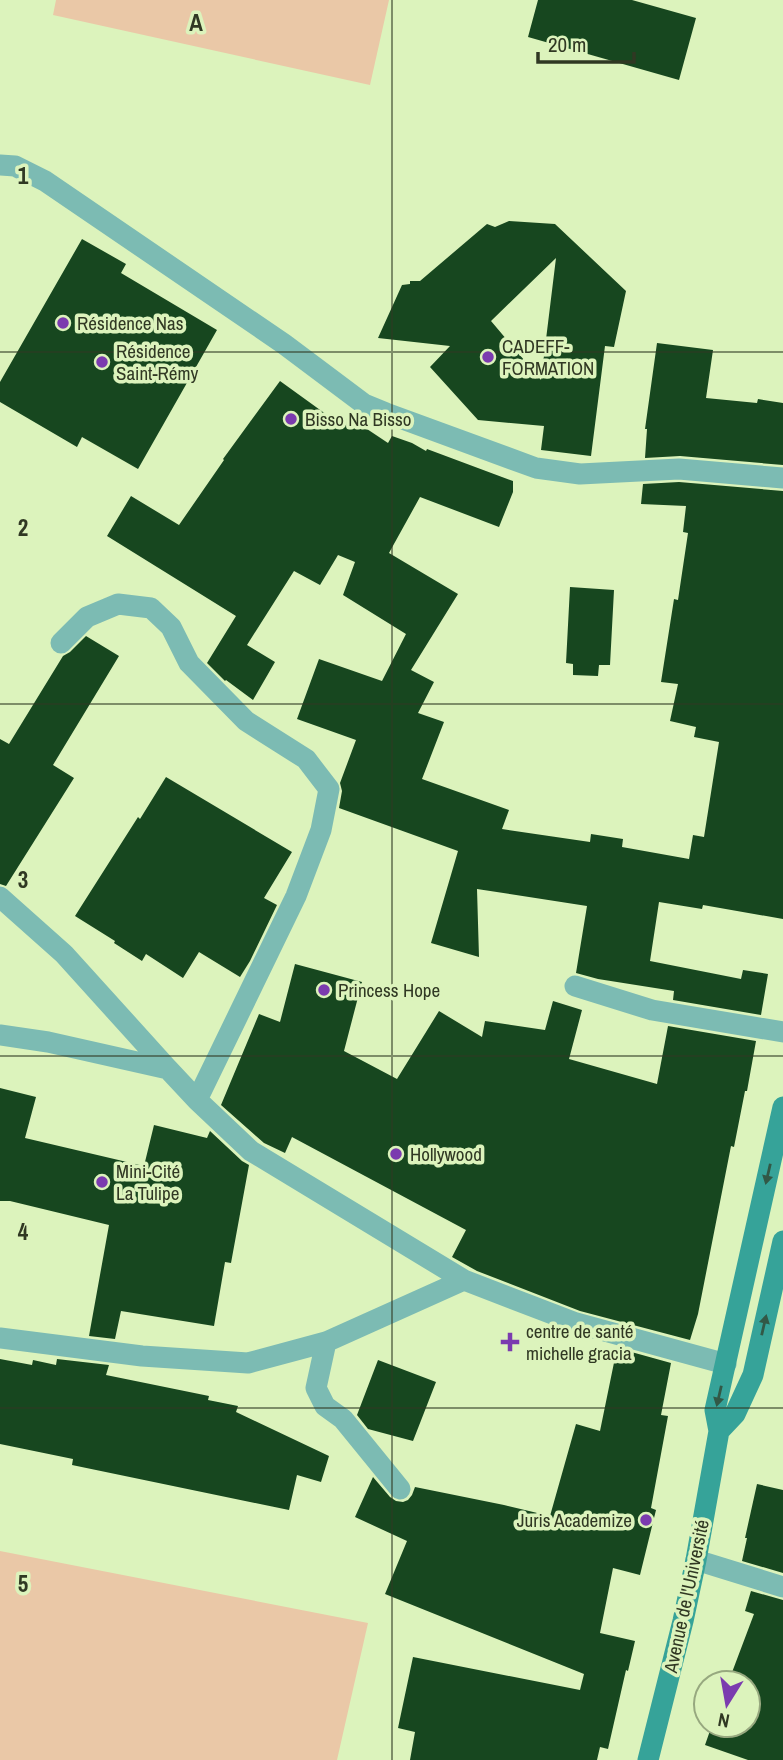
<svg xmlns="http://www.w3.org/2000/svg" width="783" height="1760" font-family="'Archivo Narrow',sans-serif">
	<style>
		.green { fill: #eac8a7 }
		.building { fill: #17471f; fill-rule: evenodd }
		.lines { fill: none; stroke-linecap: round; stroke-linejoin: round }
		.street { stroke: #7cbbb3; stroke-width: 21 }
		.secondary { stroke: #36a399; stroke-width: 21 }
		.oneway { fill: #325846 }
		.grid { fill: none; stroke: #303823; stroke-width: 2; stroke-opacity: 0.55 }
		.poi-dot { fill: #7b3baf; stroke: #dcf3bc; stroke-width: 2.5 }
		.labels { text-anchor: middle; stroke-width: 7; stroke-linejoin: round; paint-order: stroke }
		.poi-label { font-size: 19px; fill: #303823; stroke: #dcf3bc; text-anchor: start }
		.street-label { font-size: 19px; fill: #303823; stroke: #dcf3bc }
		.grid-label { font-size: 23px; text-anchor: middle; font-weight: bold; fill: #303823; stroke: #dcf3bc; stroke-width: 7; stroke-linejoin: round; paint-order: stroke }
	</style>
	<rect width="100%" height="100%" fill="#dcf3bc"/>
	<path class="green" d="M56,0h333l-19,85 -317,-70z
		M0,1551l368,72 -31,137h-337z"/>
	<path class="building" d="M538,0h94l64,18 -17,62 -151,-43z
		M509,221l46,3 71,67 -12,56 -9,-1 -14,110 -50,-6 3,-24 -66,-6 -48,-53 20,-21 -72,-8 24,-53 8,-1v-3h10l67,-57 8,3zM556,258l-15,122 -50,-59z
		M82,239l44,25 -5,9 96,57 -79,139 -56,-32 -5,10 -77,-45v-20z
		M657,343l56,7 -7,48 51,5 1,-4 25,4v62l-103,-9 -35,2 2,-29h-2z
		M280,381l54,39 4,-5 20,8 30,20 4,-7 20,7 14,8 1,-2 86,32v11l-14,35 -79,-30 -31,56 69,41 -47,76 23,12 -16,31 26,9 -22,57 87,31 -7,19 88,13 1,-8 32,5 -1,8 67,12 4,-24 11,2 15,-95 -25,-5 2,-10 -26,-6 8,-37 -17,-2 13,-83 4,1 10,-67 -5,-1 3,-26 -45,-2 2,-20 36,-2 104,9v428l-80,-14 -1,4 -43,-7 -9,59 91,18 2,-9 25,4 -7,41 -88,-15 1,-9 -76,-12 -22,-6 11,-67 -110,-17 2,68 -48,-14 27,-92 -119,-43 3,-17 -2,-8 16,-43 -59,-21 22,-60 63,22 24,-47 -63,-39 12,-33 -17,-7 -18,30 -26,-14 -47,74 28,17 -22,38 -27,-20 -1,1 -18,-18 29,-47 -129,-80 24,-40 48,29 45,-65 -1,-1z
		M570,587l44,3 -4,75h-11l-1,11 -25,-1v-11l-7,-1z
		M86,636l33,20 -66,109 21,13 -68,108 -6,-2v-145l9,5 54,-88 7,-4z
		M166,777l126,75 -28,46 13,7 -27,56 -10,16 -41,-25 -16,26 -37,-24 -4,7 -28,-18 1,-2 -40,-25 63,-99 2,2z
		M295,964l67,18 -18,69 53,28 42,-68 43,26 3,-16 60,9 8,-29 29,9 -13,49 88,25 11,-58 88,15 -9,50h-2l-11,56 -3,-1 -33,168 -8,26 -110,-29 -103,-40 -25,-14 14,-27 -174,-93 -7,16 -21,-10 -43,-38 38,-91 21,8z
		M0,1088l36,9 -11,41 119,28 10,-41 53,13 3,-7 32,30 7,4 -18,98 -6,-1 -11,64 -93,-15 -6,28 -26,-3 20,-111 -99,-24h-10z
		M617,1348l54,15 -10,52 7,1 -17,92 5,2 -16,65 -27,-7 -13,65 35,8 -7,30 -2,-1 -18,79 -8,-2 -3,13h-187l5,-28 -17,-4 15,-71 167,33 4,-16 -199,-80 22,-53 -52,-24 18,-40 17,20 6,4 7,1 5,-2 4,-5 3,-8 89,18 46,11 26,-92 24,7z
		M0,1359l32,6 1,-5 23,5 1,-6 52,6 -3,10 103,21 -1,4 30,6 -2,6 93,44 -8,26 -24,-7 -8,35 -217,-45 1,-6 -73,-15z
		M378,1360l58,22 -23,59 -45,-12 -11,-14z
		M757,1484l26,6v83l-41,-12 5,-23h-2z
		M751,1591l32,9v160h-35l-43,-15 7,-20h36v-42h-20l26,-69 -9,-3z"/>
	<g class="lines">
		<path class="street" d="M0,165l15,1 30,15 239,163 80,60 22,9 150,55 44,6 99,-5 104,9
			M61,643l26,-26 31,-13 33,4 20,19 18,36 57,58 60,38 23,30 -8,41 -25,66 -99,204
			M0,897l64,57 104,115
			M575,986l77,24 131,22
			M0,1035l48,7 120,27 29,31 54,51 213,129 112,43 150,41
			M0,1338l142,18 106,7 78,-21 138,-62
			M326,1342l-10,46 9,18 18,13 57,70
			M696,1560l87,27"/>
		<path class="secondary" d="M719,1431l16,-17 18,-39 30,-134
			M648,1760l35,-139 13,-61 23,-129 -4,-21 68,-303"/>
	</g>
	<defs><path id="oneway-solid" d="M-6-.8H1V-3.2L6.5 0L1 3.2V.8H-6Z" transform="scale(1.75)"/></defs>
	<g class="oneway">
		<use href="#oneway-solid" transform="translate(768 1174) rotate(103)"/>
		<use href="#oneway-solid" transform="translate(764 1325) rotate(-77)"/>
		<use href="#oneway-solid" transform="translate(719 1396) rotate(103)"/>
	</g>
	<path class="grid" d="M392,0v1760M0,352h783M0,704h783M0,1056h783M0,1408h783"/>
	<g class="poi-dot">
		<circle cx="63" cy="323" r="7"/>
		<circle cx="488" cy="357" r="7"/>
		<circle cx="102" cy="362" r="7"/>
		<circle cx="291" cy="419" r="7"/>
		<circle cx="324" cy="990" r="7"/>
		<circle cx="396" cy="1154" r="7"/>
		<circle cx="102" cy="1182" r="7"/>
		<path d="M506.5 1331.5h7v7h7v7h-7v7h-7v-7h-7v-7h7z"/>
		<circle cx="646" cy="1520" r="7"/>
	</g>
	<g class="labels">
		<g class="poi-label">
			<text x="77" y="330">Résidence Nas</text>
			<text x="502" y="353">CADEFF-<tspan x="502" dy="22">FORMATION</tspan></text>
			<text x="116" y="358">Résidence<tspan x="116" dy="22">Saint-Rémy</tspan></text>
			<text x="305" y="426">Bisso Na Bisso</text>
			<text x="338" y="997">Princess Hope</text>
			<text x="410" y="1161">Hollywood</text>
			<text x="116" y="1178">Mini-Cité<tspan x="116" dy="22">La Tulipe</tspan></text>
			<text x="526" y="1338">centre de santé<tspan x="526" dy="22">michelle gracia</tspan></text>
			<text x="632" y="1527" text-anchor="end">Juris Academize</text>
		</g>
		<g class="street-label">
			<text transform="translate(686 1596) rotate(-78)" y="7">Avenue de l'Université</text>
		</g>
	</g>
	<g class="grid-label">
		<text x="196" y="31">A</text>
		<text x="23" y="184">1</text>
		<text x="23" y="536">2</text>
		<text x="23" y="888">3</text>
		<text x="23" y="1240">4</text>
		<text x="23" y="1592">5</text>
	</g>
	<g transform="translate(727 1704) rotate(191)"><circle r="33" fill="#dcf3bc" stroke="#97a87f" stroke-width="2"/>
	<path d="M0-5L12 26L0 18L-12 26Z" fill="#7b3baf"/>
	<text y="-10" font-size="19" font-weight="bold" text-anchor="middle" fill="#303823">N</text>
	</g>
	<path d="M538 52v10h96v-10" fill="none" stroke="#303823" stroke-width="3.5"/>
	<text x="548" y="52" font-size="21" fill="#303823" stroke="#dcf3bc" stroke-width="5" paint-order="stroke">20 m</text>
</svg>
